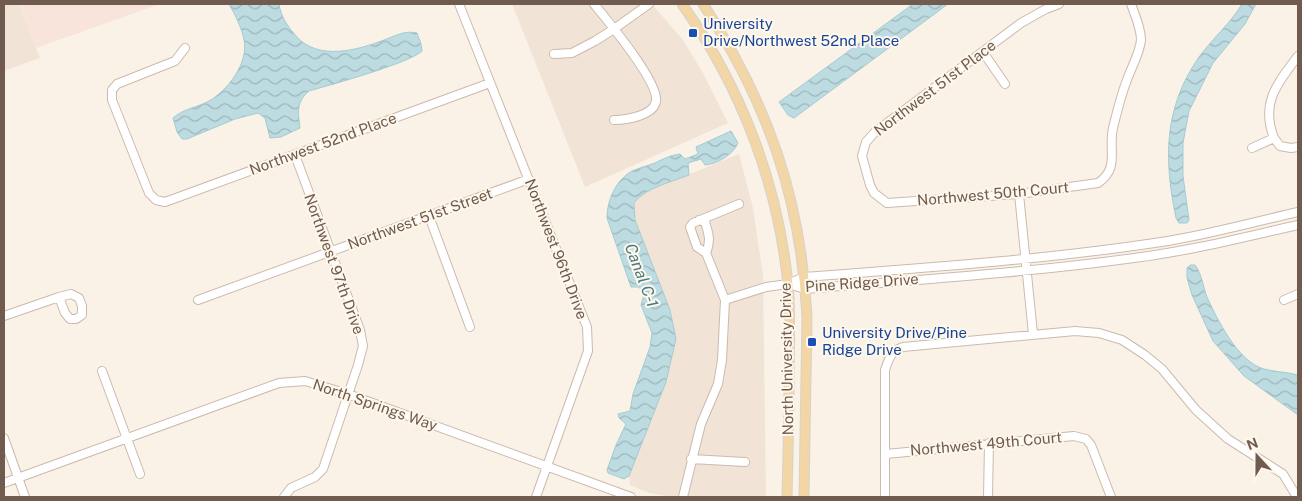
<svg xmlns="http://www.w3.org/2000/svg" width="1302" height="501" font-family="'Public Sans',sans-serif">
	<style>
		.residential { fill: #f1e4d6 }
		.commercial { fill: #f9e4db }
		.water { fill: url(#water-waves); stroke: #a4cbd2 }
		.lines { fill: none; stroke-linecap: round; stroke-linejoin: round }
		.minor-casing { stroke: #cbbaae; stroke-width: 10 }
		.major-casing { stroke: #d7d1cd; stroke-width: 11 }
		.minor { stroke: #fff; stroke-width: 8 }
		.major { stroke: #f2d6a6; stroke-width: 9 }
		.transit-dot { fill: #1a4fb4; stroke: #fdf7ec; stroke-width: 2 }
		.labels { text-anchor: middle; stroke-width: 4; stroke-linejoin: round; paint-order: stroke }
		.transit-label { font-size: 15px; fill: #164399; stroke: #fdf7ec; text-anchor: start }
		.street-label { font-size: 15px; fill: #715a4e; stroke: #fdf7ec }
		.water-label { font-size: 16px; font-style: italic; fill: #4a7982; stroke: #fdf7ec }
	</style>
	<defs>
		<pattern id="water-waves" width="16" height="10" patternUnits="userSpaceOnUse" patternTransform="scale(1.25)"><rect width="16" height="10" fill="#bddce2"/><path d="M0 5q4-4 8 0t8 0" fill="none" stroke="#9eb5b9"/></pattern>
	</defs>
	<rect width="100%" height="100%" fill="#faf2e7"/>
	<path class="residential" d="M4,4h15l21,54 -36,13z
		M512,4h140l31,36 21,35 24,48 -143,64z
		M739,154l14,54 10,67 3,222h-95l-22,-4 -19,-8 -1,-9 37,-94 8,-34 -4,-38 -35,-90 -1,-15 6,-9 8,-5z"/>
	<path class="commercial" d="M19,4h141l-124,44z"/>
	<path class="water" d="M229,4h50c2,13 9,23 18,33 22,24 61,13 87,3 11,-4 21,-10 33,-7l4,11 1,7c-12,12 -92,34 -113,40 -13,11 -11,21 -9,37l-19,9 -11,1 -5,-20 -7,-5 -23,6 -48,20h-5l-5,-7 -4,-14c10,-9 25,-11 36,-17 18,-10 40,-38 35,-61 -2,-12 -9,-25 -15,-36z
		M913,4h35l-154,114 -6,-3 -9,-13z
		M1242,4h14l-11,20 -32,39 -24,48 -6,32v33l6,44 -2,3h-8l-3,-5c-12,-58 -13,-109 23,-161 13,-18 31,-33 43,-53z
		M731,131l7,12c-5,12 -21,21 -33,22l-4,-6 -13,4 1,12c-15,6 -49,15 -55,29l1,16 35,90 6,29 -10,43 -37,94 -5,3 -16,-6 -1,-3 9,-25 10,-21 -7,-6 -1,-4 12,-3 3,-17 17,-47 2,-14 -11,-28 3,-11 -5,-7h-8l-24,-69c0,-18 9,-38 25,-47 7,-3 15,-5 23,-8 8,-4 16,-8 25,-9l5,5 13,-5 -2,-7z
		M1190,265h5c7,9 8,22 12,32 10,22 31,65 57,72 11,3 23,3 34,6v40l-54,-39 -31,-35 -21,-46 -5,-17v-10z"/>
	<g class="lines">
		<g class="minor-casing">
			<path id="minor" d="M459,4l128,323 1,24 -52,146
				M594,4c13,16 65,78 62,97 -2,15 -31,19 -42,19
				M1059,4l-13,5 -25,14 -146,109 -9,10 -4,14 8,29 4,8 13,10 132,-9 79,-11c22,-15 10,-33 15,-55 4,-16 8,-33 14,-48 4,-12 13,-27 14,-40 0,-12 -6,-25 -10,-36
				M185,48l-10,13 -58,23 -5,6v10l37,93 7,7 9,2 325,-119
				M983,52l22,32
				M554,54l18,-1 23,-12 19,-12 35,-25
				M1274,138c-14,-36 4,-55 24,-82
				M1252,148l22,-10 6,8 11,2 7,-1
				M1019,194l14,140
				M429,216l41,111
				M699,220l6,2c4,12 6,20 1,31
				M788,284l17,5c110,-9 220,-16 329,-31 56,-7 110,-21 164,-33
				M198,300l331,-121
				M725,300l41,-13 22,-3 16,-7c119,-9 239,-17 357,-35 46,-7 92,-20 137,-30
				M1284,300l14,-6
				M4,316l55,-19 12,-3 8,4 3,8v9l-6,4h-6l-5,-6 -6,-16
				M102,371l38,103
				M4,438l21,59
				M886,454l188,-18 12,3 5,6 20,52
				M691,459l54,3
				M4,483l275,-100 26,-2 43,13 283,103
				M284,497l7,-9 24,-11 8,-8 35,-104 5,-19 -3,-16 -65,-175
				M683,497l18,-73 17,-40 4,-24 3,-60 -19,-47 -9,-6 -7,-20 3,-4 46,-19
				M885,497v-127c4,-12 6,-19 18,-23l172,-16 24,2 23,7 23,15 17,14 34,41 32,29 55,35 14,23
				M988,497l1,-54"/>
		</g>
		<g class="major-casing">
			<path id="major" d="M682,4c59,83 96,179 106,281 3,30 1,60 1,91 0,40 -1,81 -2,121
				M703,4c65,99 98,194 104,313l-3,180"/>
		</g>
		<use href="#minor" class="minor"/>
		<use href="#major" class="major"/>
	</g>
	<g class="transit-dot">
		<rect x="688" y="28" width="10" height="10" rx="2.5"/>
		<rect x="807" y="337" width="10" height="10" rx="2.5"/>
	</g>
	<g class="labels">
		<g class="transit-label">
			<text x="703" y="29">University<tspan x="703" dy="17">Drive/Northwest 52nd Place</tspan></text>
			<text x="822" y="338">University Drive/Pine<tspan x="822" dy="17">Ridge Drive</tspan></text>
		</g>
		<g class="street-label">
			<text transform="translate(935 88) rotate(-37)" y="5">Northwest 51st Place</text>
			<text transform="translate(323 144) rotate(-20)" y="5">Northwest 52nd Place</text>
			<text transform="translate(993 194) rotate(-5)" y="5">Northwest 50th Court</text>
			<text transform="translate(420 219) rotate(-20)" y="5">Northwest 51st Street</text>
			<text transform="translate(556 249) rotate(69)" y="5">Northwest 96th Drive</text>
			<text transform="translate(334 264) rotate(70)" y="5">Northwest 97th Drive</text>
			<text transform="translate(862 283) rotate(-4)" y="5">Pine Ridge Drive</text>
			<text transform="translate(787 359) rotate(-91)" y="5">North University Drive</text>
			<text transform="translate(375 405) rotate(19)" y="5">North Springs Way</text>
			<text transform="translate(986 444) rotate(-5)" y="5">Northwest 49th Court</text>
		</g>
		<g class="water-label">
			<text transform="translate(642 275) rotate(69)" y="6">Canal C-1</text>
		</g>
	</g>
	<rect width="1302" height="501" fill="none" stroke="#715a4e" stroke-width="10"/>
	<g transform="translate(1257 456) rotate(339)" stroke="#fdf7ec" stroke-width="4" paint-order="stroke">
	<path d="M0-4L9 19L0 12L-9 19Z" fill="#715a4e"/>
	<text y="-8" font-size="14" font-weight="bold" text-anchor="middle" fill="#715a4e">N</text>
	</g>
</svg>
